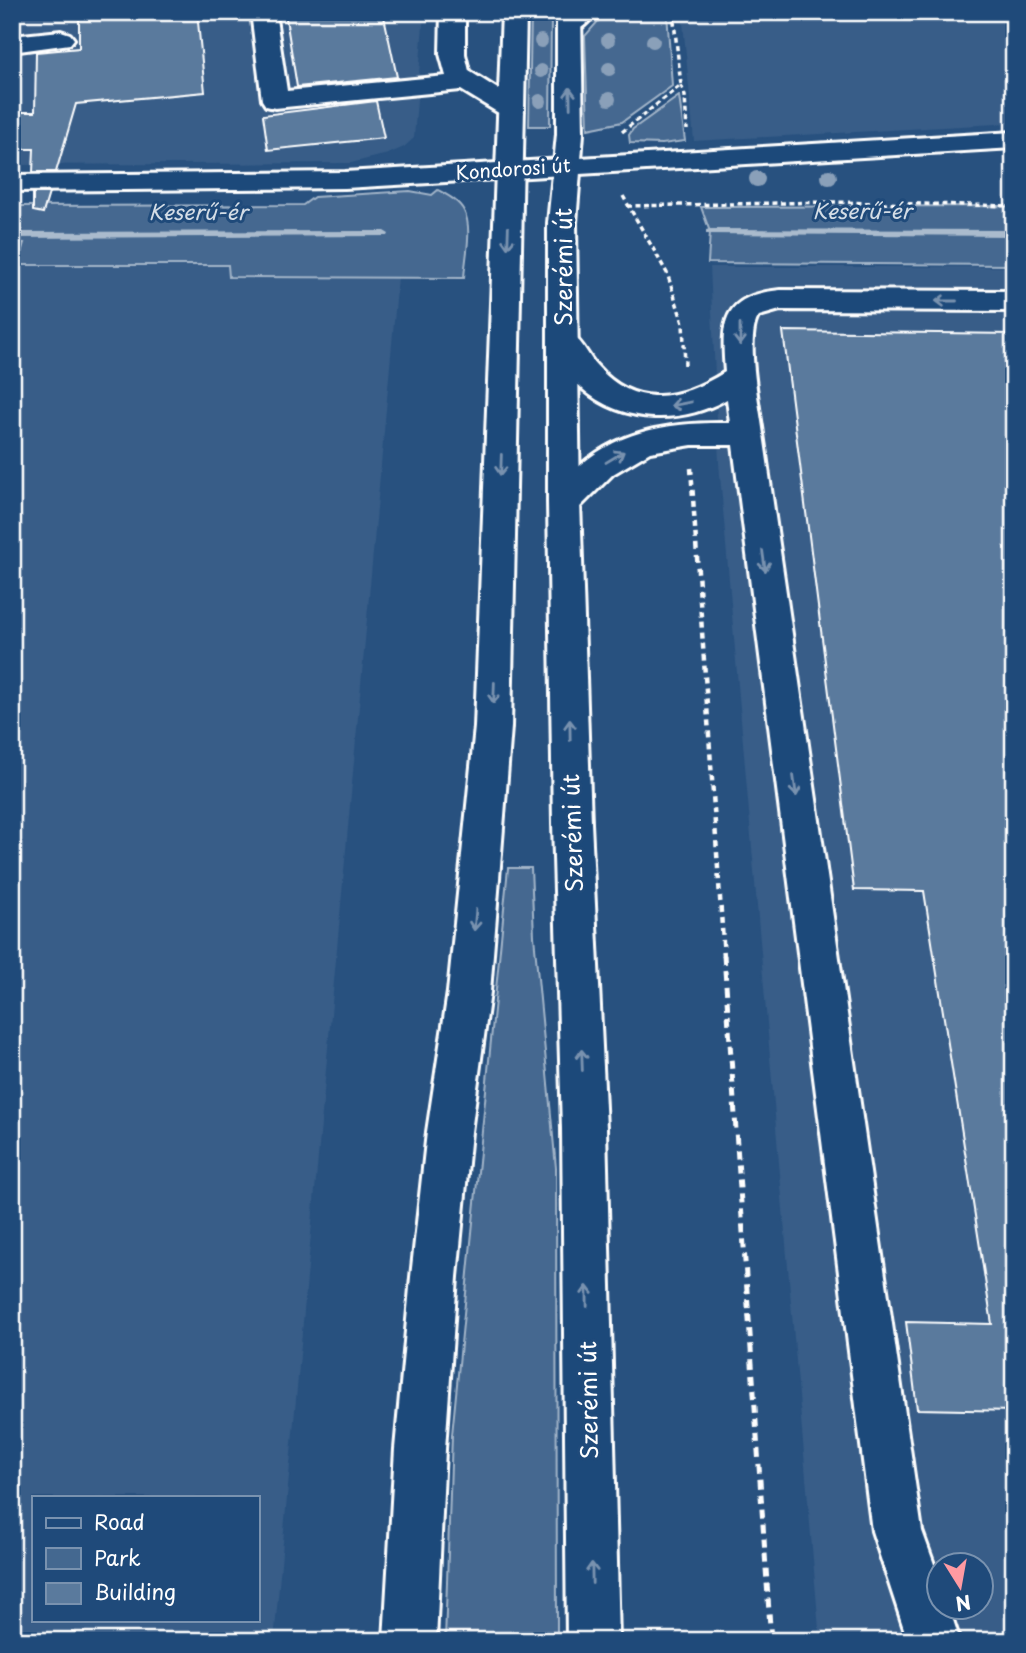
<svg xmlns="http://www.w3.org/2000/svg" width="1026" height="1653" font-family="'Playpen Sans',sans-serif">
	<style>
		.built { fill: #375d88; fill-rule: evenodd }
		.green { fill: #446890; stroke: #a2b4c8; stroke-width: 2 }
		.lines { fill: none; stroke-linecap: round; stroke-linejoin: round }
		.stream { fill: #aabbcd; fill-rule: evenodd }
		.building { fill: #5a7a9d; stroke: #fff; stroke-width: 2 }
		.minor-casing { stroke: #fff; stroke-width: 6 }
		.major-casing { stroke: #fff; stroke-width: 6 }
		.path-far2 { stroke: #fff; stroke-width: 3.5; stroke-dasharray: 5 3.5; stroke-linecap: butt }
		.path-far1 { stroke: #fff; stroke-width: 4.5; stroke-dasharray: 6 5; stroke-linecap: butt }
		.path { stroke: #fff; stroke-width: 5; stroke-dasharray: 9 6; stroke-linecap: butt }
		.minor { fill: #1f4a7a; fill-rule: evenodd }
		.major { fill: #1f4a7a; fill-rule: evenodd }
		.tree { fill: #8aa0b9 }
		.oneway { stroke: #7992af }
		.labels { text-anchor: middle; stroke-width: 6; stroke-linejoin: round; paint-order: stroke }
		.far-street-label { font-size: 19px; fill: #fff; stroke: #1f4a7a }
		.far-water-label { font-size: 21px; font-style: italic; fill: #d4dde6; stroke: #1f4a7a }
		.street-label { font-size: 23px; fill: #fff; stroke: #1f4a7a }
	</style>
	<rect width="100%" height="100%" fill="#28517f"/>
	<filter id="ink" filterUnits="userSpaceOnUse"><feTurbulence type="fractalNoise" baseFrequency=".0143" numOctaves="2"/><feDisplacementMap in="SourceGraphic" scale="14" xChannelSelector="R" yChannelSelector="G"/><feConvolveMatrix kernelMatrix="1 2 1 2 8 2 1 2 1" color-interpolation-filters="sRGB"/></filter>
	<g filter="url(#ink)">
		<path class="built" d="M12,12h412l-10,126 -10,9 -16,7 -37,9 -339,2z
			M682,12h332v111l-320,18z
			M12,265h217v12l169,1 -124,1363h-262zM33,1497h224v123h-224z
			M710,267h304v1374h-194l-101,-1178zM939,1566h42v42h-42z"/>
		<path class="green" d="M531,12h20l-1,114h-21z
			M606,12h61l5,74 -50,36 -34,7 -3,-93z
			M679,96l6,45 -23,3 -32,-1 -1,-8 4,-6z
			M438,190c9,5 21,11 26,21 9,17 1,48 0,67l-235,-1 -1,-12h-211l7,-22h-12l2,-37 289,-1 11,-8 96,-6 22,4z
			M1014,206v59l-306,-2 2,-31 -9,-25z
			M508,868h23l3,68 22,232 1,473h-112l7,-206z"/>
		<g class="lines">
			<path class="stream" d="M710,229l304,1v6l-308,-2v-4z
				M384,231l5,3 -1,2 -376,2v-6z"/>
		</g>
		<path class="building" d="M79,12h118l8,80 -129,12 -20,68h-23l1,-23h-22v-37h23l1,-60 43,-4z
			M285,12h98l14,65 -100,10z
			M376,101l8,37 -116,12 -5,-35z
			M33,193h16l-6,20 -10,-2z
			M783,331l231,3v1077l-97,-2 -11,-87 86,2 -68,-433 -70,-1z"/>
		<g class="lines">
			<g class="minor-casing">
				<path id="minor" d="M251,12h24l12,79 159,-15 -6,-22 1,-42h24v42l4,17 51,32 4,6 -4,6 -9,2 -9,-2 -41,-25 -186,18 -9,-2 -4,-6z
					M569,12h27c-9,13 -19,23 -36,19l-3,-5z
					M61,31l9,3 4,5 -4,5 -58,8v-16z
					M1014,132v16l-669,40 -333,3v-16l333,-3z
					M780,290l234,1v20l-234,-1 -21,6c-15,19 1,93 4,118l159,1097 17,47v30h10l11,33h-52l-36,-110 -139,-1086h-41l-42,7 -37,22 -37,37 -12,3 -12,-3 -4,-9c6,-11 15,-20 24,-29 44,-44 99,-51 158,-50l-3,-24c-44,25 -102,26 -143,-9 -14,-12 -26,-31 -36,-47l4,-7c7,-2 15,-5 21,0 10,6 16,22 24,30 39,44 83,34 128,6 -4,-50 -3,-76 55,-82z"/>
			</g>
			<g class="major-casing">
				<path id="major" d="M502,12h24l-15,715 -21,265 -19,140 -14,145 -12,172 -9,192h-52l11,-192 16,-172 16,-145 21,-140 27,-265z
					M557,12h24l2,122 -7,89 4,279 11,321 15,305 13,513h-52l-5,-513 -9,-305 -5,-321v-279l9,-89z"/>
			</g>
			<path class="path-far2" d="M681,85l4,11 2,34
				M622,132l59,-47 -8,-73
				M623,196l44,77 16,50 2,42
				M627,206l206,-4 181,4"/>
			<path class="path-far1" d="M691,468l33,489"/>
			<path class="path" d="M724,955l47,686"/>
			<use href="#minor" class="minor"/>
			<use href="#major" class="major"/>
		</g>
		<g class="tree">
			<circle cx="608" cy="40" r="7"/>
			<circle cx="541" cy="41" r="7"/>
			<circle cx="653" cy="41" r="7"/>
			<circle cx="609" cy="69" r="7"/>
			<circle cx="541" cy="71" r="7"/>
			<circle cx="609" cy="99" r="7"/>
			<circle cx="540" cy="101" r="7"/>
			<circle cx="829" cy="177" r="8"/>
			<circle cx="757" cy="179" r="8"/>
		</g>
		<defs><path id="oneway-shaft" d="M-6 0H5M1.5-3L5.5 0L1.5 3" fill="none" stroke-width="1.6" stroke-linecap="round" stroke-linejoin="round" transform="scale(1.75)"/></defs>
		<g class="oneway">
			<use href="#oneway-shaft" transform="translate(570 98) rotate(-91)"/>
			<use href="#oneway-shaft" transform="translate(508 238) rotate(92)"/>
			<use href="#oneway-shaft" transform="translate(946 301) rotate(-180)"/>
			<use href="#oneway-shaft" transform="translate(740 335) rotate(90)"/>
			<use href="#oneway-shaft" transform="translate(681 404) rotate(169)"/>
			<use href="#oneway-shaft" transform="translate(615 457) rotate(-31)"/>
			<use href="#oneway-shaft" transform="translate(501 465) rotate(92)"/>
			<use href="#oneway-shaft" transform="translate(764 561) rotate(82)"/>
			<use href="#oneway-shaft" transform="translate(494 693) rotate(92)"/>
			<use href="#oneway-shaft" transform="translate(570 730) rotate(-91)"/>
			<use href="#oneway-shaft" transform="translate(795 786) rotate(82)"/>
			<use href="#oneway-shaft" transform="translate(475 920) rotate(95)"/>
			<use href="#oneway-shaft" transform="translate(582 1060) rotate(-92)"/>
			<use href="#oneway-shaft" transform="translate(587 1296) rotate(-91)"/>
			<use href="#oneway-shaft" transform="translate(592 1573) rotate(-91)"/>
		</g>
	</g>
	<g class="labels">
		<g class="far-street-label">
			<text transform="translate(513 169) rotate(-4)" y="7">Kondorosi út</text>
		</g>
		<g class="far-water-label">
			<text x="862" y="219">Keserű-ér</text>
			<text x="198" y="220">Keserű-ér</text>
		</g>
		<g class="street-label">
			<text transform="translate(564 267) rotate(-90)" y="8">Szerémi út</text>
			<text transform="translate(573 833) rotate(-92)" y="8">Szerémi út</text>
			<text transform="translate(589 1400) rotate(-91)" y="8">Szerémi út</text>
		</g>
	</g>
	<rect width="1026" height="1653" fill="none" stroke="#1f4a7a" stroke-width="42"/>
	<rect x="21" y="21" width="984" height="1611" fill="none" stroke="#fff" stroke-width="2.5" filter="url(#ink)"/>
	<rect x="32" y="1496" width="228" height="126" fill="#1f4a7a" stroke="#7992af" stroke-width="2"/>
	<rect x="46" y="1518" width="35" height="10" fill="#1f4a7a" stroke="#7992af" stroke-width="2"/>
	<text x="94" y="1530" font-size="21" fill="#ffffff">Road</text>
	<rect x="46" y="1548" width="35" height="21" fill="#446890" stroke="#7992af" stroke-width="2"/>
	<text x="94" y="1566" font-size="21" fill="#ffffff">Park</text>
	<rect x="46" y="1583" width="35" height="21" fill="#5a7a9d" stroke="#7992af" stroke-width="2"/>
	<text x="94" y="1600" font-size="21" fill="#ffffff">Building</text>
	<g transform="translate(960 1586) rotate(169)"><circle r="33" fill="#1f4a7a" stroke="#7992af" stroke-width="2"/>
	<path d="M0-5L12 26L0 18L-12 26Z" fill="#ff9aa2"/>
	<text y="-10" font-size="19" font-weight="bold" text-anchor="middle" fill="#ffffff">N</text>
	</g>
</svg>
